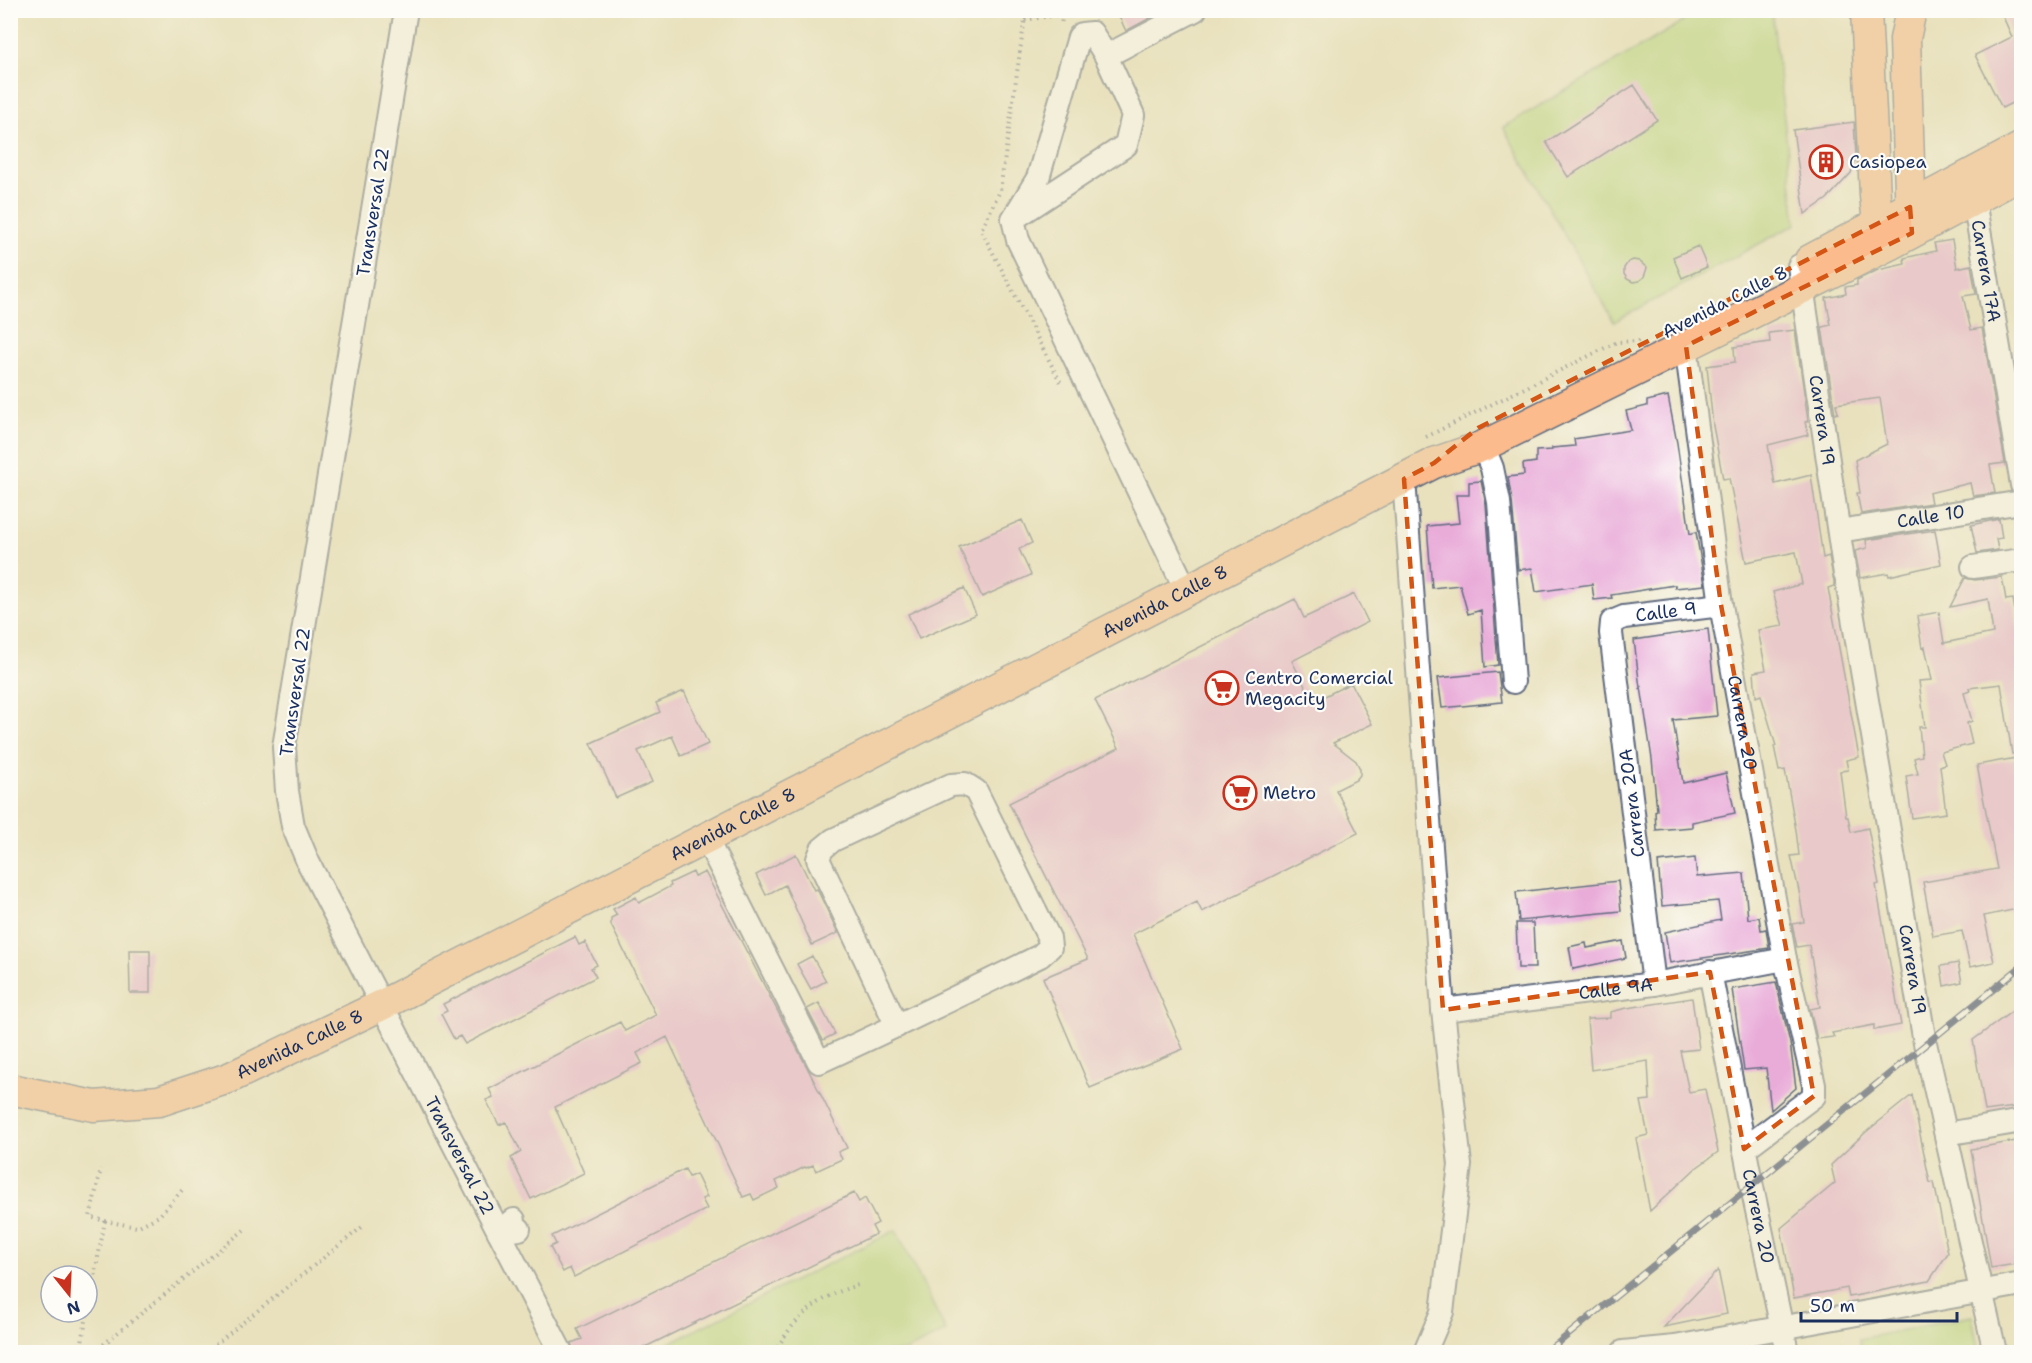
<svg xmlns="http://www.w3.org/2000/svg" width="2032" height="1363" font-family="'Shantell Sans',sans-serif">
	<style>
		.green { fill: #b4d57c; stroke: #68826d; stroke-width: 1.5 }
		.building { fill: #e9acd9 }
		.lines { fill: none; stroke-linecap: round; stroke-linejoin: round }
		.minor-casing { stroke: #636d80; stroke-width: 26 }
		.major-casing { stroke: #636d80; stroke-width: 33 }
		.path { stroke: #636d80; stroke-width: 4; stroke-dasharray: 1.5 4.5; stroke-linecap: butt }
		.minor { stroke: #fff; stroke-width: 22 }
		.major { stroke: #fbbb8c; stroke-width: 30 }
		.rail-casing { stroke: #1b2f5e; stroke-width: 7 }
		.rail { stroke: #fdfcf7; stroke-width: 4.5; stroke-dasharray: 14; stroke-linecap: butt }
		.marked { fill: none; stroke: #d45514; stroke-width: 4.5; stroke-dasharray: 12 8; stroke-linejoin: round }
		.labels { text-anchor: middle; stroke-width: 4.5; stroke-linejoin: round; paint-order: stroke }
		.poi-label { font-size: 18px; fill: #1b2f5e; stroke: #fdfcf7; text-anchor: start }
		.street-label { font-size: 18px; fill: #1b2f5e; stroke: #fdfcf7 }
	</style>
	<rect width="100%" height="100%" fill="#fdfcf7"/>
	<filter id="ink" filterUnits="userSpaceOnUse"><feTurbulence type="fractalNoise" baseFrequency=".0167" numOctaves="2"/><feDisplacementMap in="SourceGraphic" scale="12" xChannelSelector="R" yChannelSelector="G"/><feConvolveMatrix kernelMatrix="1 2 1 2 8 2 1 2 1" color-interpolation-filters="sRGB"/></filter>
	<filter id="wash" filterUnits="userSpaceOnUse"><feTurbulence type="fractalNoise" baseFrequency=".008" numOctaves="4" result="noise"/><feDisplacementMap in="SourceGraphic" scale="24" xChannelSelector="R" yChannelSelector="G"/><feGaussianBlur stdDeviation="1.35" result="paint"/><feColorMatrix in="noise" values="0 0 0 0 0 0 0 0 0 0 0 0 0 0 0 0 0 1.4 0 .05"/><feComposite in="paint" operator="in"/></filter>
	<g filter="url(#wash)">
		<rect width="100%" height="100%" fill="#e9e1be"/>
		<path class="green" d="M1690,11h82l24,213 -182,98 -111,-195 188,-110z
			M896,1230l50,101 -42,21h-253z
			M1972,1316l7,36h-118l-2,-13z"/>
		<g id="blocks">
			<path class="building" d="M1116,10h49l-39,21z
				M2000,10h22v88l-20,10 -27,-53 37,-18z
				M1634,85l23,35 -89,57 -22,-35z
				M1854,122l2,35 -5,16 -24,26 -22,15 -12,-84z
				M1952,240l5,28 14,-3 5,29 -13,2 8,34 11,-2 23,135 -15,2 5,28 -22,3 -3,-13 -41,10 2,10 -70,11 -4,-21h3l-5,-33 32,-16 -7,-46 -44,6 2,9 -3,1 -13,-87 9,-2 -5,-27 20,-4 -1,-7 12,-2v-5l21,-10 27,-6 -1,-6 32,-7 -2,-8z
				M1698,246l9,21 -25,11 -9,-21z
				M1633,260l6,1 8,7 -3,9 -5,4 -6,1 -6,-3 -3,-5v-6l4,-6z
				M1795,330l13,91 -3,1 3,13 -40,10 7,39 36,-9 12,83 6,-2 5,25v5l-6,2 31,169 -13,3 2,10 -8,1 6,46h2l3,15 17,-4 11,56 -3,1 25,140 -27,5v-5l-42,8 2,4 -17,2 -7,-30 10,-2 -11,-62 -12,2 -5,-23 12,-2 -5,-31 -8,-35 8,-1 -3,-25 -11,-60 -6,1 -5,-25h2l-15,-51 -5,2 -2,-25 12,-2 -8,-40 25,-4 -10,-34 29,-8 -6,-32 -50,10 -17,-84 -6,1 -10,-53 -6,-60 28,-4 -1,-15 36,-5 -1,-9z
				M1668,396l9,47 13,91 6,-2 9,53 -30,3v-3l-64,10 1,3 -18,2 -2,-16 -56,8 -4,-24 -14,2 -6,-69 -4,-24 16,-2 -1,-11 13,-2v-11l16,-1v-2l23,-2 -1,-7 57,-9 -5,-19 21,-5v-5z
				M1481,481l5,23 12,161 -13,2 -4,-57 -13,4 -8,-29 -28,3 -5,-62 32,-3 -3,-28h13v-13z
				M1999,519l3,19 -6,1 2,11 -21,3 -6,-28z
				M1022,520l10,23 -13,6 12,26 -49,22 -23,-50z
				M1935,530l6,34 -52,12 -1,-3 -28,5 -5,-27 12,-3 -1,-8z
				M2002,577l4,23 7,-1 9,51v103l-10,1 -11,-70 -32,4 1,3 -6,2 8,28 -5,2 5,21 -31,8 4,12 -5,2 6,47 -34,5 -6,-42 12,-2 -4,-16 8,-2 -3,-29h6l-6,-46 13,-1 -7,-33 -3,1 -5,-32 22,-4 5,31 49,-10 -5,-34 -38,8 15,-29 10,2z
				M964,588l12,26 -57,25 -11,-25z
				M1354,594l14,28 -76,39 21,41 38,-19 21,41 -39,19 23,18 4,8v6l-4,5 -20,10 22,43 -156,79 -5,-10 -64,32 50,115 -93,39 -47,-110 45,-19 -79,-156 110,-55 -24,-48 200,-101 9,19z
				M1708,629l9,87 -44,4 10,63 43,-10 9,40 -43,9v5l-36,3 -1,-19 2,-1 -5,-51 -11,-72 -1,1 -6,-48z
				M1498,672l4,30 -60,6 -4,-30z
				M684,691l24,53 -27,12 -9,-20 -34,15 14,31 -36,16 -25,-55 69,-31 -4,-9z
				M2022,757v151l-38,8 10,46 -24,5 -8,-36 -29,5 -10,-54 74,-13 -20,-104z
				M796,854l18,36 3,-1 21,44 -26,12 -27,-60 -19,10 -10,-20z
				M1695,858l2,19 47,-4 4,46 11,-2 2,13 5,-1 3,19 -99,15 -5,-31 56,-12 -3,-19 -56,5 -4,-44z
				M693,872l2,5 10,-5 106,203 36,73 -9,4 4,7 -26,12 -3,-6 -7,3 -1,-1 -29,14 3,7 -25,12 -3,-6 -8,3 -76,-160 -30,16 5,10 -87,44 29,66 -53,26 -20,-41 10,-6 -15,-30 -7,3 -13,-25 7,-3 -4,-8 131,-67 5,9 31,-16 -45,-90v-7l6,-3 -4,-6 23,-12 3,6 32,-17 -1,-3z
				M1618,881l3,30 -102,10 -3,-29z
				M1516,923h17l2,45h-17z
				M575,937l4,8 6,-3 12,23 -6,3 5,9 -131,67 -5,-8 -6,3 -13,-25 6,-3 -4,-7z
				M1623,941l3,17 -53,11 -4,-22 17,-4 1,5z
				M129,950h21v43h-20z
				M812,956l14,25 -15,8 -14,-25z
				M1958,963l4,19 -18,4 -3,-20z
				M1776,982l14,61 6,45 -25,22 -5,-42 -22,2 -12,-81z
				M1692,998l7,51 -19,2 9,41 16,-3 13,63 -22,16 -46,43 -14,-73 12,-3 -7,-34 9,-1 -2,-39 -57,9 -4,-51 23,-1v-6l17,-4z
				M819,1003l16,31 -12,6 -16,-31z
				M2022,1004v102l-37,5 -12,-71z
				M1912,1095l18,88 4,-1 14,71 -19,28 -80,16 -2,-9 -53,10 -13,-70 54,-45 -4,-18 35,-33z
				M2022,1140v123l-31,5 -20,-119z
				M685,1169l4,8 7,-3 11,23 -5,2 5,10 -133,68 -4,-9 -7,4 -13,-25 6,-3 -4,-8z
				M854,1193l5,9 6,-4 13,25 -6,3 4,8 -243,119h-59l-3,-10 11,-4 -5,-10z
				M1718,1270l9,44 -63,13z"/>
		</g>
	</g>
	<g filter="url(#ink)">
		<use href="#blocks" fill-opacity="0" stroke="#636d80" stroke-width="1.5"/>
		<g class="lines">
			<g class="minor-casing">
				<g id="minor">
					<path id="s1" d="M406,10l-122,737 3,44 6,35 15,36 253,490"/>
					<path d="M1106,56l89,-46"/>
					<path id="s2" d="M1974,200l48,285"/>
					<path d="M1013,219l113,-74 7,-30 -27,-59 -14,-23 -10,1 -3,3 -41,141 -25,41 5,21 168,350"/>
					<path id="s3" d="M1799,266l46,308"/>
					<path id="s4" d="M1686,346l35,259 64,354 29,126v11l-70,53"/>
					<path d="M1483,446l9,22 7,34 14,180"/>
					<path d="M1404,479l39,531 17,155 -18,147 -17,40"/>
					<path id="s5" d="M1839,531l183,-29"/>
					<path d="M1973,567l49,-7"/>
					<path id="s6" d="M1847,582l78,461 70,309"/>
					<path d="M706,838l113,224c74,-34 148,-70 221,-106l10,-9 -1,-9 -73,-147 -11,-7 -14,1 -118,55 -11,9 -4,10 79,167"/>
					<path id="s7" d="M1710,972l42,215 35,165"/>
					<path id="s8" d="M1654,984l-43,-351 1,-11 12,-5 97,-12"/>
					<path id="s9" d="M1443,1010l211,-26 131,-25"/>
					<path d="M1946,1134l76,-13"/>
					<path d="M514,1220l-15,12 20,-3"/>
					<path d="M1623,1352l52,-5 347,-63"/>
				</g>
			</g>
			<g class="major-casing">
				<g id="major">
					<path d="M1866,10l9,186 5,45"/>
					<path d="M1911,10l-6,29 6,184"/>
					<path d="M1810,260l212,-113"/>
					<path id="s10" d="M10,1089l84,17 65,-5 70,-23 153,-73 1052,-542 49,-17 203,-100 205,-102 131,-70"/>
				</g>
			</g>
			<path class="path" d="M1026,10l-26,181 -19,39 81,155
				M1062,16l13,-6
				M1025,20l33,-5 4,1 -1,10
				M1426,437l191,-95 22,-1
				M105,1221l32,6 22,-11 25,-28
				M80,1352l25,-131 -15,-4 11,-48
				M94,1352l150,-122
				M206,1352l156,-125
				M775,1352c19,-35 45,-56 83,-67"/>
			<use href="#minor" class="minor"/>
			<use href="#major" class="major"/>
			<g class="rail-casing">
				<path id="rail" d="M1547,1352l475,-386"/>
			</g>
			<use href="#rail" class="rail"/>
		</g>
	</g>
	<path d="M0 0H2032V1363H0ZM1910,207l2,26 -226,113 35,259 93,491 -70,53 -34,-177 -267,38 -39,-531 30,-16 44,-35z" fill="#e9e1be" fill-opacity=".55" fill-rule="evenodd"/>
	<path class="marked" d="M1910,207l2,26 -226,113 35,259 93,491 -70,53 -34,-177 -267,38 -39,-531 30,-16 44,-35z"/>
	<defs>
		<g id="building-ring" transform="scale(1.725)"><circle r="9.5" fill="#fdfcf7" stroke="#c8321e" stroke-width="1.5"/><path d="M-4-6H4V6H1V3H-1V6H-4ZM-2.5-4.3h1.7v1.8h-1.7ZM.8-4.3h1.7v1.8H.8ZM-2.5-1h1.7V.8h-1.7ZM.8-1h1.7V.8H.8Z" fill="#c8321e"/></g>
		<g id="supermarket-ring" transform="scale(1.725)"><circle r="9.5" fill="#fdfcf7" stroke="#c8321e" stroke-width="1.5"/><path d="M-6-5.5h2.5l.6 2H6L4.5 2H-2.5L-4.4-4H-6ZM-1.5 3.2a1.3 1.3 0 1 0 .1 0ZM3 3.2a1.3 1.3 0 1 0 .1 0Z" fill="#c8321e"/></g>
	</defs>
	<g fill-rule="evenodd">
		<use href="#building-ring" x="1826" y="162"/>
		<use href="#supermarket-ring" x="1222" y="688"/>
		<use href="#supermarket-ring" x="1240" y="793"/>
	</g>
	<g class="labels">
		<g class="poi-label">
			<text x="1849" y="168">Casiopea</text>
			<text x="1245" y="684">Centro Comercial<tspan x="1245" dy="21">Megacity</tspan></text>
			<text x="1263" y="799">Metro</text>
		</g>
		<g class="street-label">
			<text transform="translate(373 212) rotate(-81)" y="6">Transversal 22</text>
			<text dy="6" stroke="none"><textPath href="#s2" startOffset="72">Carrera 17A</textPath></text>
			<text transform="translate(1725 302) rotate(-27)" y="6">Avenida Calle 8</text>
			<text dy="6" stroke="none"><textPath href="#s3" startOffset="156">Carrera 19</textPath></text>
			<text dy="6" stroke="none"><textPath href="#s5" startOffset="93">Calle 10</textPath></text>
			<text dy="6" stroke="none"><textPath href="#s10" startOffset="1275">Avenida Calle 8</textPath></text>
			<text dy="6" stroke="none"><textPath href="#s8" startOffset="420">Calle 9</textPath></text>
			<text transform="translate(295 692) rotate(-82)" y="6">Transversal 22</text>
			<text dy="6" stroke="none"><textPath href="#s4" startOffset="381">Carrera 20</textPath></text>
			<text transform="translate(1632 803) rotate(-97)" y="6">Carrera 20A</text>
			<text dy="6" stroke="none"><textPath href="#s10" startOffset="789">Avenida Calle 8</textPath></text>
			<text dy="6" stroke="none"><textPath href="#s6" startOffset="393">Carrera 19</textPath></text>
			<text dy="6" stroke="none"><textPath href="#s9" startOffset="174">Calle 9A</textPath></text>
			<text dy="6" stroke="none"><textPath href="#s10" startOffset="303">Avenida Calle 8</textPath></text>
			<text dy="6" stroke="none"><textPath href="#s1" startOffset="1196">Transversal 22</textPath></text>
			<text dy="6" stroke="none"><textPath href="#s7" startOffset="249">Carrera 20</textPath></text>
		</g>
	</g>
	<rect width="2032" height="1363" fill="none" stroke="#fdfcf7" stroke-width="36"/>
	<g transform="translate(69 1294) rotate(162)"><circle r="28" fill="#fdfcf7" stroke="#a3aaba" stroke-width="1.5"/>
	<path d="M0-4.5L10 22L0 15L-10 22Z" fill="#c8321e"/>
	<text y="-9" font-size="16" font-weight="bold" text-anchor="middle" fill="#1b2f5e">N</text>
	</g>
	<path d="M1801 1312v9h156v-9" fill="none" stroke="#1b2f5e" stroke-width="3"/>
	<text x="1810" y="1312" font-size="18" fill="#1b2f5e" stroke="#fdfcf7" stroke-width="4.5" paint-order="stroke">50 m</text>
</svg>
